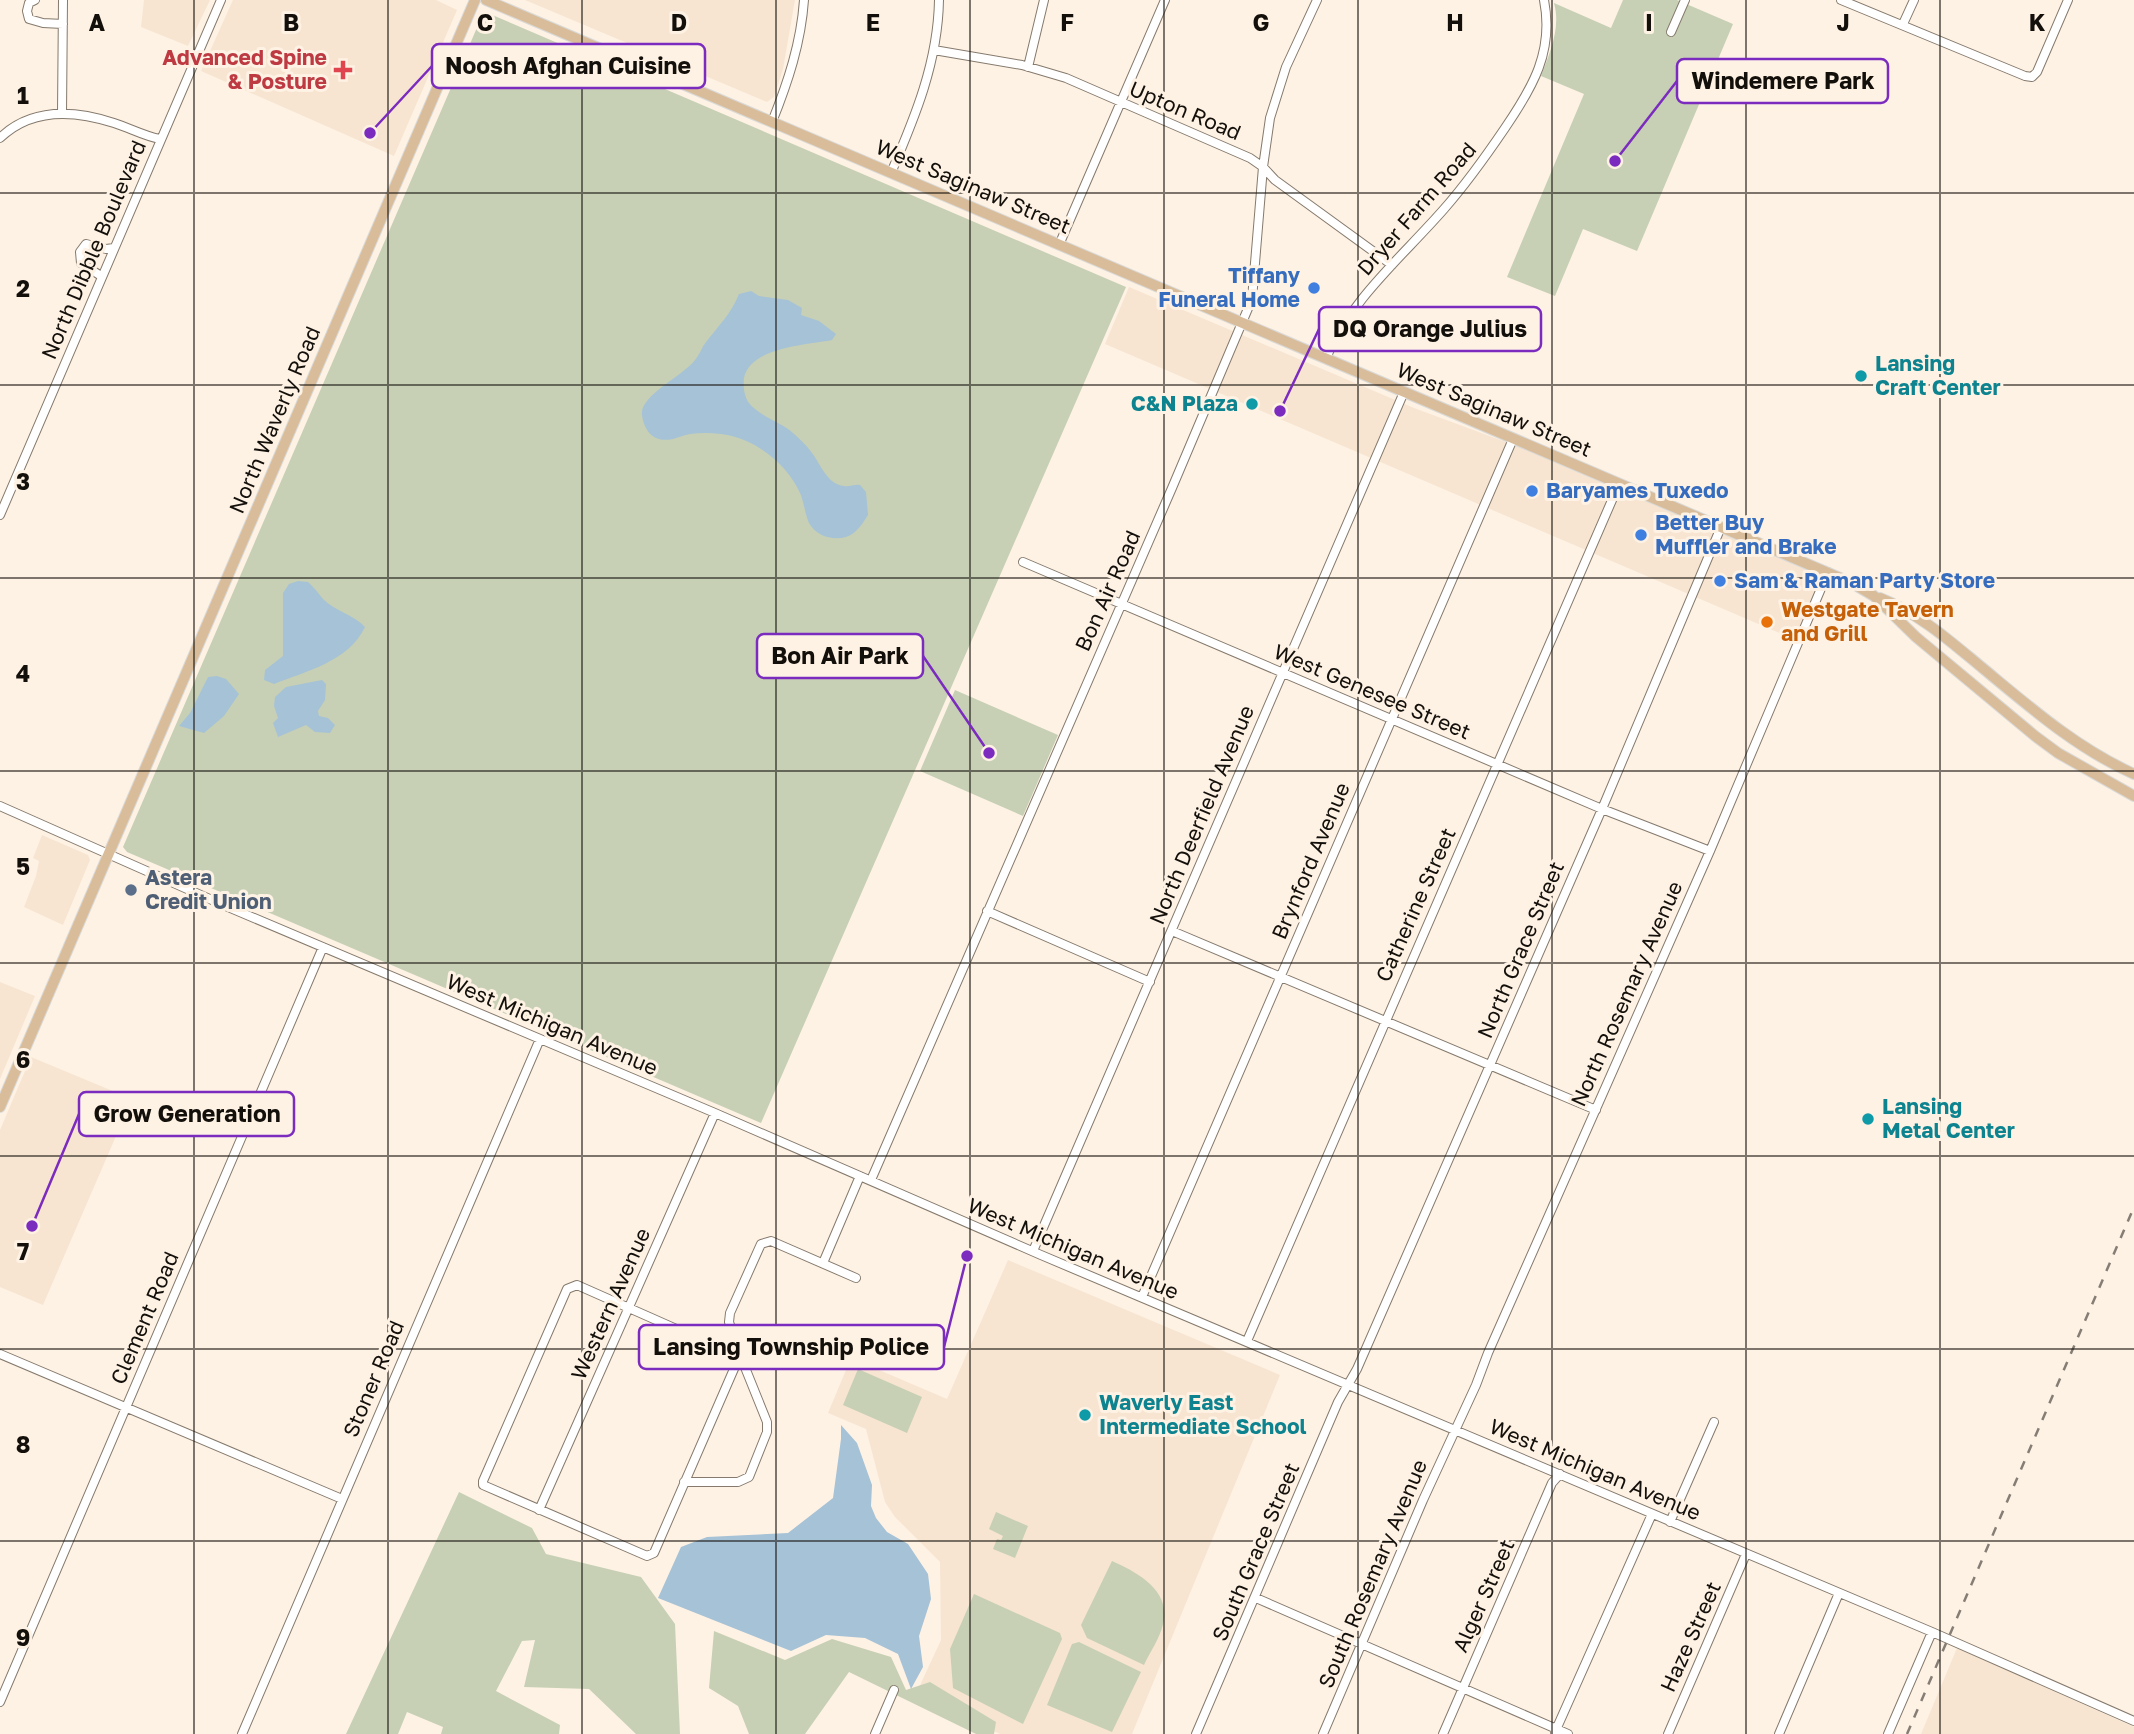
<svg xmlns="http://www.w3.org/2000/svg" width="2134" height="1734" font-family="'Golos Text',sans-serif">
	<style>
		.built { fill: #f7e5d1 }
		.green { fill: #c7d0b5 }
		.water { fill: #a6c2d6 }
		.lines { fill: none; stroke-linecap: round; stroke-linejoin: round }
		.minor-casing { stroke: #857a6d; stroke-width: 10 }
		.major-casing { stroke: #d9d9d8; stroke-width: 12 }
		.minor { stroke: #fff; stroke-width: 8 }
		.major { stroke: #d9bd9a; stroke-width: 10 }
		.rail { stroke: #867e75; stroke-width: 2.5; stroke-dasharray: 9 9; stroke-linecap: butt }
		.grid { fill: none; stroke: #130f0a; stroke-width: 2; stroke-opacity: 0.55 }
		.health-dot { fill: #e0444e; stroke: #fef2e4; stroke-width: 2.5 }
		.shop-dot { fill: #3f7fe0; stroke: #fef2e4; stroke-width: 2.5 }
		.culture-dot { fill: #0f9aa8; stroke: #fef2e4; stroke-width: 2.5 }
		.food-dot { fill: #e8710a; stroke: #fef2e4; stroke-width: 2.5 }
		.service-dot { fill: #5c6f8a; stroke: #fef2e4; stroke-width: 2.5 }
		.labels { text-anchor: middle; stroke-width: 6; stroke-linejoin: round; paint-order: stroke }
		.health-label { font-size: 21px; font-weight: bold; fill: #be3a42; stroke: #fef2e4; text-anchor: end }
		.street-label { font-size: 21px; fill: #130f0a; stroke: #fef2e4 }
		.shop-label { font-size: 21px; font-weight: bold; fill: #366cbe; stroke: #fef2e4; text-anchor: start }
		.culture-label { font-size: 21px; font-weight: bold; fill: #0d838f; stroke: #fef2e4; text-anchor: start }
		.food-label { font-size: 21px; font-weight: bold; fill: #c56008; stroke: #fef2e4; text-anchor: start }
		.service-label { font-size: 21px; font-weight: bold; fill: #4e5e75; stroke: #fef2e4; text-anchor: start }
		.grid-label { font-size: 23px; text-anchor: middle; font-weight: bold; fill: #130f0a; stroke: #fef2e4; stroke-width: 6; stroke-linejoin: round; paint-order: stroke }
		.leader { fill: none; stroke: #7b2cbf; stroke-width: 2.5 }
		.callout-dot { fill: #7b2cbf; stroke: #fef2e4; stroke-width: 2.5 }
		.callout { fill: #fef2e4; stroke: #7b2cbf; stroke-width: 2.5 }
		.callout-label { font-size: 23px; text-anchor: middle; font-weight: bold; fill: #130f0a }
	</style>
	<rect width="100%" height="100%" fill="#fef2e4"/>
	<path class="built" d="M144,0h66l-22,46 -47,-19z
		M233,0h203l21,10 -63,146 -193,-85z
		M525,0h270l-12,69 -9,28 -7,5z
		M1129,287l285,121 205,76 209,88 -30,69 -693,-297z
		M42,835l46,20 2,5 -27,65 -39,-18 12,-31 3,-15 -6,-3z
		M0,982l35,14 -35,83z
		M31,1057l101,42 -89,206 -43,-18v-157z
		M1008,1260l272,115 -148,359h-132l-85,-38 26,-56 -1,-78 -45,-45 -10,-15 -19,-73 -38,-16 23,-55 96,41z
		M1957,1648l177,79v7h-213z"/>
	<path class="green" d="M1623,0h54l56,24 -96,227 -54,-22 -28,67 -48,-19 77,-183 -43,-18c9,-24 20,-48 13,-73l57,25z
		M490,14l636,273 -365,836 -634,-271 -4,-5 359,-831z
		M955,690l103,45 -35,81 -103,-45z
		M858,1369l64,28 -15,36 -64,-28z
		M459,1492l73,36 14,26 95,23 34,47 5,110h-44l-47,-45 -65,-2 11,-47 -13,1 -26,50 64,34 -1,9h-118l2,-7 -36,-15 -9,22h-52z
		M996,1512l32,14 -13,32 -22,-9 4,-10 4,1 2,-4 -14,-7z
		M1112,1561c25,11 60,30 51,63 -3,14 -13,28 -19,41l-57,-27 -6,-13z
		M974,1594l86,39 2,6 -39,85 -70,-36 -3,-39z
		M714,1631l71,29 47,-21 59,18 15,33 24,-8 66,40 -2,12h-18l-127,-62 -44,62h-56l-11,-28 -29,-18z
		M1079,1642l62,30 -29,60 -65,-27 25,-61z"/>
	<path class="water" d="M751,291l8,5 29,4 14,8 -1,7 18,6 17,13 -4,6c-25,5 -82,7 -88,38 -1,8 0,18 5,25 10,13 32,19 44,30 7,6 14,13 19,20 9,12 15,31 32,33 5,1 11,-2 16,-1l6,7 2,23c-5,8 -12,19 -22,22 -13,4 -30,-1 -37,-14 -4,-9 -5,-21 -9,-30 -8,-18 -23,-34 -39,-44 -21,-14 -45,-18 -71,-15 -10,2 -20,8 -31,5 -10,-2 -16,-14 -17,-24 -3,-19 41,-39 53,-55 5,-6 7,-13 11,-18 13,-17 25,-28 33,-48z
		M298,581l10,1c6,5 10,11 15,17 12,12 31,16 42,28 -16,34 -58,44 -91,57l-10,-4 1,-10 18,-14v-63l6,-9z
		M217,676l9,3 13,15 -15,22 -20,17 -25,-7 11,-13 18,-36z
		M322,680l4,4 -1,16 -7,11 1,5 9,2 7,7 -5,8 -15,-1 -9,-7 -28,12 -5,-14 5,-5 -4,-12 1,-9 11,-10z
		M841,1425l16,18 15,42 -1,21 5,12 11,14 21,12 20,30 3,25 -12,37 4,31 -12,22 -13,-35 -33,-16 -39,-3 -35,16 -133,-53 23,-51 26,-10 81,-4 45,-35 8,-59z"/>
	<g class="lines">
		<g class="minor-casing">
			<path id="minor" d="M35,0l-6,3 -2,8 2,8 14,4 20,1
				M1841,0l184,76 7,1 5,-5 31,-72
				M1903,24l11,-24
				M1671,32l14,-32
				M934,50l88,15 44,13 184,80 13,9 12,13 117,85
				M1028,67l16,-67
				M62,113l1,-113
				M772,122c16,-40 29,-79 32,-122
				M0,138c31,-30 74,-28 114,-15 16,5 30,13 46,16
				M891,173c24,-56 47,-111 48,-173
				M1059,245l106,-245
				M101,276l-20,-13 -1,-11 6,-8 20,5 8,-1
				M1326,358c25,-59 76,-101 118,-149 22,-25 42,-53 61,-81 28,-41 49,-77 39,-128
				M0,515l221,-515
				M1023,562l579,247 108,42
				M0,806l221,98 494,209 326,142 891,377 202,89
				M987,911l163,71
				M1172,931l424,179
				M871,1180l301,-692 80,-189 11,-132 7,-49 16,-51 31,-67
				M1033,1251l371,-859
				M823,1263l37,-87
				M1142,1297l371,-858
				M1247,1341l372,-857
				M0,1354l342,145
				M684,1482h54l11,-5 18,-45v-10l-27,-67 -23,-8 -140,-62 -10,4 -84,192v4l164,71 7,-3 86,-198 -11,-33 1,-9 31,-69 10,-3 85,37
				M539,1510l176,-397
				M1670,1522l44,-100
				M1256,1598l312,136
				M0,1702l323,-755
				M1555,1732l97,-218
				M242,1734l298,-695
				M875,1734l19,-44
				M1196,1734l142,-332 19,-33 245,-560 119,-282
				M1323,1734l100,-234 53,-115 12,-32 222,-502 118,-279
				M1443,1734l109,-251 8,-9
				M1668,1734l78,-180
				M1779,1734l60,-141
				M1888,1734l44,-102"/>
		</g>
		<g class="major-casing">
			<path id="major" d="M486,0l1366,583 22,13 42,41 119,99 23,17 76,43
				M1880,598c42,17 71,44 105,72 47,39 93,79 149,104
				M0,1107l475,-1107"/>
		</g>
		<use href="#minor" class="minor"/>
		<use href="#major" class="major"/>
		<path class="rail" d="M1907,1734l227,-527"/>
	</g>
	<path class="grid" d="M194,0v1734M388,0v1734M582,0v1734M776,0v1734M970,0v1734M1164,0v1734M1358,0v1734M1552,0v1734M1746,0v1734M1940,0v1734M0,193h2134M0,385h2134M0,578h2134M0,771h2134M0,963h2134M0,1156h2134M0,1349h2134M0,1541h2134"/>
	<path class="health-dot" d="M339.5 59.5h7v7h7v7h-7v7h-7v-7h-7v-7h7z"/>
	<g class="shop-dot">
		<circle cx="1314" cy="288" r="7"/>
		<circle cx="1532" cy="491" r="7"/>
		<circle cx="1641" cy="535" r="7"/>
		<circle cx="1720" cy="581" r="7"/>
	</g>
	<g class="culture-dot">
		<circle cx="1861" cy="376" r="7"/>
		<circle cx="1252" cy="404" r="7"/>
		<circle cx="1868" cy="1119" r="7"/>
		<circle cx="1085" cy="1415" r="7"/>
	</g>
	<circle class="food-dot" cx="1767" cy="622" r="7"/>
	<circle class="service-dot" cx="131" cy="890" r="7"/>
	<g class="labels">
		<g class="health-label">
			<text x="327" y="65">Advanced Spine<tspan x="327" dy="24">&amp; Posture</tspan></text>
		</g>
		<g class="street-label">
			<text transform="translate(1185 111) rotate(23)" y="7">Upton Road</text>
			<text transform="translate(973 187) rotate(23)" y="7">West Saginaw Street</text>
			<text transform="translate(1417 209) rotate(-49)" y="7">Dryer Farm Road</text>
			<text transform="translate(94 250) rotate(-67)" y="7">North Dibble Boulevard</text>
			<text transform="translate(1494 410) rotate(23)" y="7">West Saginaw Street</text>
			<text transform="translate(275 420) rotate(-67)" y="7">North Waverly Road</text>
			<text transform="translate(1108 591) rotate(-66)" y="7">Bon Air Road</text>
			<text transform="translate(1372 692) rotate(23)" y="7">West Genesee Street</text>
			<text transform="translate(1202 815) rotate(-67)" y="7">North Deerfield Avenue</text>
			<text transform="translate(1311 861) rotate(-67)" y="7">Brynford Avenue</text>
			<text transform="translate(1416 905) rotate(-66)" y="7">Catherine Street</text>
			<text transform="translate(1521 950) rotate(-67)" y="7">North Grace Street</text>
			<text transform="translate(1627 994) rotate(-66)" y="7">North Rosemary Avenue</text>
			<text transform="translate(552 1025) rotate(23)" y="7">West Michigan Avenue</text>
			<text transform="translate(1073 1249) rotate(23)" y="7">West Michigan Avenue</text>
			<text transform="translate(611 1304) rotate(-66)" y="7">Western Avenue</text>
			<text transform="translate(145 1318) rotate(-67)" y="7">Clement Road</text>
			<text transform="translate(374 1379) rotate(-67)" y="7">Stoner Road</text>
			<text transform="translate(1595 1470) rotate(23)" y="7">West Michigan Avenue</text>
			<text transform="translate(1256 1552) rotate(-67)" y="7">South Grace Street</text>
			<text transform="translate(1373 1574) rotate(-67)" y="7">South Rosemary Avenue</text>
			<text transform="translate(1484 1596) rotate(-66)" y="7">Alger Street</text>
			<text transform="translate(1691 1637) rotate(-66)" y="7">Haze Street</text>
		</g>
		<g class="shop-label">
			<text x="1300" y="283" text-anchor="end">Tiffany<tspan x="1300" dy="24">Funeral Home</tspan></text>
			<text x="1546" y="498">Baryames Tuxedo</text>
			<text x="1655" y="530">Better Buy<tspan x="1655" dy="24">Muffler and Brake</tspan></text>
			<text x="1734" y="588">Sam &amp; Raman Party Store</text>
		</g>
		<g class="culture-label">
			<text x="1875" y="371">Lansing<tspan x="1875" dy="24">Craft Center</tspan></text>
			<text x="1238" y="411" text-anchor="end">C&amp;N Plaza</text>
			<text x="1882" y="1114">Lansing<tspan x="1882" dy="24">Metal Center</tspan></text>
			<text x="1099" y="1410">Waverly East<tspan x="1099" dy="24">Intermediate School</tspan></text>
		</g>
		<g class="food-label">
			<text x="1781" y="617">Westgate Tavern<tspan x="1781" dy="24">and Grill</tspan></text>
		</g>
		<g class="service-label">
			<text x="145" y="885">Astera<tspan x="145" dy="24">Credit Union</tspan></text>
		</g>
	</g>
	<g class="grid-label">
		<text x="97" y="31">A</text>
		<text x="291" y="31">B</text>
		<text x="485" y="31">C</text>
		<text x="679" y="31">D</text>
		<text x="873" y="31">E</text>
		<text x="1067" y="31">F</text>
		<text x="1261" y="31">G</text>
		<text x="1455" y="31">H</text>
		<text x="1649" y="31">I</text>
		<text x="1843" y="31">J</text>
		<text x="2037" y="31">K</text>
		<text x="23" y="104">1</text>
		<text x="23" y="297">2</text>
		<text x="23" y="490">3</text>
		<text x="23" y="682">4</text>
		<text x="23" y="875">5</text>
		<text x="23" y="1068">6</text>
		<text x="23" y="1260">7</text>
		<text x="23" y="1453">8</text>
		<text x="23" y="1646">9</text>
	</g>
	<path class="leader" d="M370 133L432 66M1615 161L1677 81M1280 411L1319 329M989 753L923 656M32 1226L79 1114M967 1256L944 1347"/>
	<g class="callout-dot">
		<circle cx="370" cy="133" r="7"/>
		<circle cx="1615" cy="161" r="7"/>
		<circle cx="1280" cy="411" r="7"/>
		<circle cx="989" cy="753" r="7"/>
		<circle cx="32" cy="1226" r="7"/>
		<circle cx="967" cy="1256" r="7"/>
	</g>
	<g class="callout">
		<rect x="432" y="44" width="273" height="44" rx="7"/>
		<rect x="1677" y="59" width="211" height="44" rx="7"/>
		<rect x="1319" y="307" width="222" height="44" rx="7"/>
		<rect x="757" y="634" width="166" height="44" rx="7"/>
		<rect x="79" y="1092" width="215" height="44" rx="7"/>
		<rect x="639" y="1325" width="305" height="44" rx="7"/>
	</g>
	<g class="callout-label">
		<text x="568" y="74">Noosh Afghan Cuisine</text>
		<text x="1783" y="89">Windemere Park</text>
		<text x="1430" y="337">DQ Orange Julius</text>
		<text x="840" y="664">Bon Air Park</text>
		<text x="187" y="1122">Grow Generation</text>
		<text x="791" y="1355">Lansing Township Police</text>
	</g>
</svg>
